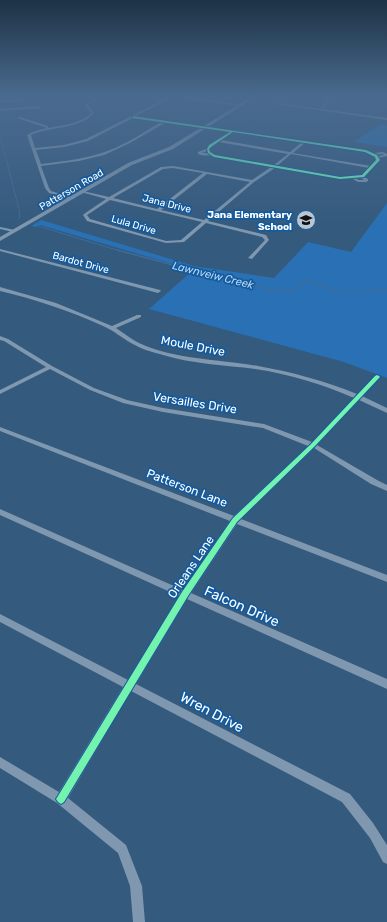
<svg xmlns="http://www.w3.org/2000/svg" width="387" height="922" font-family="Rubik,sans-serif">
	<style>
		.green { fill: #2971b4 }
		.lines { fill: none; stroke-linecap: round; stroke-linejoin: round }
		.stream-far1 { stroke: #3b6c9c; stroke-width: 1 }
		.stream { stroke: #3b6c9c; stroke-width: 1.5 }
		.minor { fill: #7f97af; fill-rule: evenodd }
		.major { fill: #7d96ad; fill-rule: evenodd }
		.cycleway-casing { stroke: #145b9e; stroke-width: 2 }
		.cycleway { fill: #73f3ae; fill-rule: evenodd }
		.labels { text-anchor: middle; stroke-width: 3.5; stroke-linejoin: round; paint-order: stroke }
		.far-street-label { font-size: 10px; fill: #fff; stroke: #145b9e }
		.far-poi-label { font-size: 10px; font-weight: bold; fill: #fff; stroke: #145b9e; text-anchor: end }
		.far-water-label { font-size: 11px; font-style: italic; fill: #b8dbfa; stroke: #145b9e }
		.street-label { font-size: 12px; fill: #fff; stroke: #145b9e }
		.near-street-label { font-size: 14px; fill: #fff; stroke: #145b9e }
	</style>
	<rect width="100%" height="100%" fill="#345a7e"/>
	<path class="green" d="M381,124l6,1v22l-34,-5z
		M387,203v175l-43,-16 -195,-53 42,-37 -8,-3 3,-1 -146,-43 -4,2 -5,-1 10,-6 153,46 80,12 34,-36 43,10z"/>
	<g class="lines">
		<path class="stream-far1" d="M0,135l20,78 -1,6
			M38,226l82,25"/>
		<path class="stream" d="M117,250l134,36 28,5 15,-1 11,-10 8,2 24,10 50,-1"/>
		<path class="minor" d="M22,96h3l-6,5 -19,1v-2l18,-1z
			M101,96h3l-16,9 6,8c-15,17 -44,13 -63,22l4,13 29,-3 22,-6 85,-43h7l63,9 -1,1 -67,-9 -38,19 231,34 7,3 10,-1 4,2v2l-8,2v3l-15,16 4,2v2l-2,1h-8l-7,-4 -11,1 -65,-11 -21,14 -46,39 58,14 3,5 -17,19 -4,-1 17,-18 -3,-3 -56,-14 -22,19 -18,1 -79,-22 -4,-6 1,-1 22,-15 -25,-7 2,-1 26,6 52,-30 12,-1 79,14 19,-13 -57,-10c-5,-3 -11,0 -16,-3v-2l8,-3 3,-4 20,-13 -64,-9 -37,21 -24,11 -25,6 -38,5 8,22 2,3 23,7 -2,1 -23,-6 -4,-5 -18,-53 8,-4 12,-3 -30,-10 3,-1 28,9v2c15,-3 33,-4 43,-15l-6,-8zM133,118l28,4c-17,10 -33,21 -51,28 -22,9 -46,11 -69,14l-5,-14 28,-3 24,-6zM233,133l69,9 -12,10 -69,-12zM218,142l70,12 -14,11 -59,-10 -4,-3 -1,-3zM305,143l60,9 10,5 1,3 -5,6 -78,-13zM207,151l1,2h-6zM291,154l78,14 -7,7 -22,2 -63,-11zM382,154l2,1 -6,1 -2,-1zM173,168l30,5 -46,36 -44,-11 50,-29zM207,174l43,8 -46,38 -43,-10zM360,177l4,3h-5l-4,-2zM110,200l92,22 -21,18 -15,1 -76,-22 -3,-4z
			M328,96h2l-1,6 -7,7 65,9v2l-110,-16 1,-1 42,6 7,-7z
			M37,106l6,2 -43,3v-2z
			M0,227l15,3v1l-2,1 -13,-3z
			M0,249l160,41 1,1 -3,2 -158,-42z
			M0,287l56,16 56,23 25,-11h4v2l-25,11c8,5 15,11 23,15 37,17 79,16 119,23 34,6 67,15 99,28l18,-18h4l1,1 -18,19 25,12v5l-28,-13 -42,45 60,35 10,5v6l-16,-7 -57,-36 -73,71 146,56v7l-150,-58 -46,69 196,86v10l-200,-90 -51,85 214,110 23,29 14,22v19l-4,-2 -13,-24 -28,-36 -211,-111 -63,107 58,47 16,41 3,36h-12l-3,-36 -12,-33 -61,-50 -57,-35v-11l59,35 64,-105 -123,-65v-8l128,66 51,-84 -179,-81v-6l183,81 47,-69 -230,-90v-4l234,89 74,-70 -45,-18 -100,-16 -40,-9 -33,-13 -40,-21 -50,25v-4l46,-23 -42,-26 -4,-1v-4l8,3 44,27 42,22 33,12 36,8 101,16 48,18 42,-44c-32,-14 -65,-24 -99,-29 -30,-4 -63,-5 -92,-14 -11,-3 -22,-6 -32,-12 -9,-5 -18,-13 -28,-17 -33,-15 -68,-27 -103,-35z"/>
		<path class="major" d="M253,96h4l-84,53 -41,16 -132,76v-4l128,-74 41,-16z"/>
		<g class="cycleway-casing">
			<path id="cycleway" d="M133,116l233,34 11,5 3,5 -16,17 -24,2 -126,-22 -6,-4 -1,-4 2,-4 21,-13 -98,-14zM233,132l132,20 10,5 1,3 -14,15 -22,2 -125,-22 -5,-3 -1,-3 2,-2z
				M377,375l2,1 1,1 -1,1 -64,68 -78,76 -49,74 -124,206 -3,2 -3,-2 -2,-3 2,-3 124,-204 51,-74 78,-74 64,-68z"/>
		</g>
		<use href="#cycleway" class="cycleway"/>
	</g>
	<linearGradient id="sky" x2="0" y2="1"><stop stop-color="#1d3245"/><stop offset="0.43" stop-color="#4a6b8f"/><stop offset="1" stop-color="#4a6b8f" stop-opacity="0"/></linearGradient>
	<rect width="387" height="225" fill="url(#sky)"/>
	<defs>
		<g id="school-disc" transform="scale(1)"><circle r="9.5" fill="#b8c5d2" stroke="#145b9e"/><path d="M0-5L7-2L0 1L-7-2ZM-4 1L0 2.5L4 1V4Q0 6-4 4Z" fill="#111"/></g>
	</defs>
	<g fill-rule="evenodd">
		<use href="#school-disc" x="306" y="220"/>
	</g>
	<g class="labels">
		<g class="far-street-label">
			<text transform="translate(71 189) rotate(-30)" y="4">Patterson Road</text>
			<text transform="translate(167 203) rotate(14)" y="4">Jana Drive</text>
			<text transform="translate(134 224) rotate(16)" y="4">Lula Drive</text>
			<text transform="translate(81 262) rotate(15)" y="4">Bardot Drive</text>
		</g>
		<g class="far-poi-label">
			<text x="292" y="218">Jana Elementary<tspan x="292" dy="12">School</tspan></text>
		</g>
		<g class="far-water-label">
			<text transform="translate(213 275) rotate(14)" y="4">Lawnveiw Creek</text>
		</g>
		<g class="street-label">
			<text transform="translate(193 346) rotate(11)" y="4">Moule Drive</text>
			<text transform="translate(195 403) rotate(9)" y="4">Versailles Drive</text>
			<text transform="translate(187 488) rotate(21)" y="4">Patterson Lane</text>
			<text transform="translate(191 567) rotate(-56)" y="4">Orleans Lane</text>
		</g>
		<g class="near-street-label">
			<text transform="translate(242 606) rotate(24)" y="5">Falcon Drive</text>
			<text transform="translate(212 712) rotate(28)" y="5">Wren Drive</text>
		</g>
	</g>
</svg>
